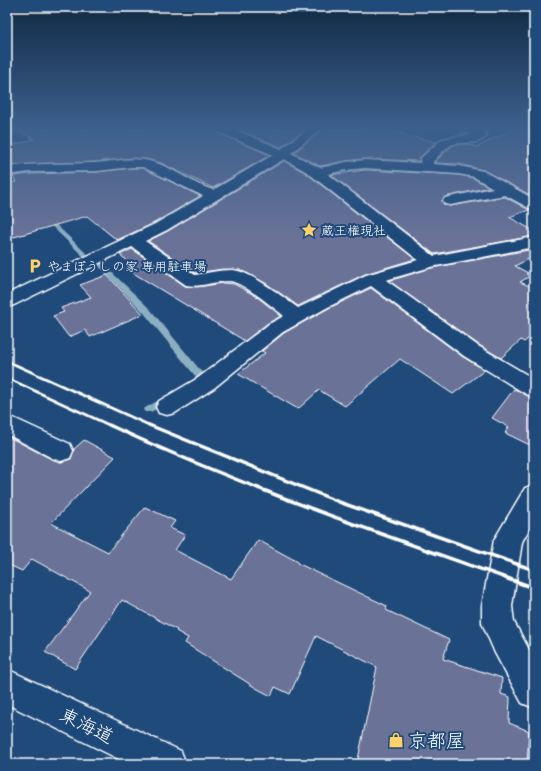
<svg xmlns="http://www.w3.org/2000/svg" width="541" height="771" font-family="Caveat,'Klee One',sans-serif">
	<style>
		.lines { fill: none; stroke-linecap: round; stroke-linejoin: round }
		.stream { fill: #8cafc2; fill-rule: evenodd }
		.building { fill: #6a7297; stroke: #fff }
		.minor-casing { stroke: #fff; stroke-width: 3 }
		.secondary-casing { stroke: #fff; stroke-width: 3 }
		.minor { fill: #1f4a7a; fill-rule: evenodd }
		.secondary { fill: #1f4a7a; fill-rule: evenodd }
		.rail-far2 { stroke: #fff; stroke-width: 3 }
		.rail-far1 { stroke: #fff; stroke-width: 3.5 }
		.rail { stroke: #fff; stroke-width: 4.5 }
		.labels { text-anchor: middle; stroke-width: 4; stroke-linejoin: round; paint-order: stroke }
		.far-poi-label { font-size: 13px; fill: #fff; stroke: #1f4a7a; text-anchor: start }
		.near-street-label { font-size: 19px; fill: #fff; stroke: #1f4a7a }
		.near-poi-label { font-size: 19px; fill: #fff; stroke: #1f4a7a; text-anchor: start }
	</style>
	<rect width="100%" height="100%" fill="#1f4a7a"/>
	<filter id="ink" filterUnits="userSpaceOnUse"><feTurbulence type="fractalNoise" baseFrequency=".025" numOctaves="2"/><feDisplacementMap in="SourceGraphic" scale="8" xChannelSelector="R" yChannelSelector="G"/><feConvolveMatrix kernelMatrix="1 2 1 2 8 2 1 2 1" color-interpolation-filters="sRGB"/></filter>
	<g filter="url(#ink)">
		<g class="lines">
			<path class="stream" d="M7,144l15,10 9,11 -1,1h-4l-8,-10 -11,-8z
				M43,216h4l41,39v2h-4l-41,-39z
				M99,261l2,1 49,47 55,67 1,2c-2,5 -10,8 -15,6l-1,-2 6,-5 -52,-64 -47,-49v-2z
				M168,395l5,3 -2,2 -20,12h-6l-2,-2 2,-2z"/>
		</g>
		<path class="building" d="M16,129h200l2,4 52,22 -57,33 -52,-25 -15,-4 -15,-1 -36,4 -87,3 -1,-18 27,-8z
			M236,129h70l-25,18z
			M322,129h59l55,13 -16,15 -1,4 -54,-2 -19,2 -26,5 -26,-13z
			M513,129h21v68l-51,-27 -24,-6 -25,-1 12,-12 8,-6 11,-1 12,3z
			M284,161l22,12 109,86 -50,15 -67,32 -31,-22 -27,-14 -17,-1 -28,4 -47,-32 20,-10z
			M131,168h12l57,28 -46,27 -37,17 -30,-24 -80,23v-56l9,-1 -3,-6 17,-2 67,-2z
			M365,170l94,5 14,3 16,9 -44,10 -3,3 2,5 6,1 55,-9 24,13 -20,7 25,14v5l-100,18 -103,-79z
			M132,249l53,37 12,1 27,-4 10,1 22,12 25,20 -13,7 -23,18 -120,-73 8,-3 -13,-10z
			M534,249v7l-19,10 13,7 -2,1 4,2 -10,6 14,6v46l-10,8 -3,-2 -20,18 -22,-13 -90,-64 42,-13z
			M107,275l36,39 -53,23 -5,-7 -16,7 -16,-21 11,-4 -3,-4 30,-11 -11,-12z
			M371,288l92,69 22,13 -32,24 -53,-35 -55,47 -26,-16 -21,19 -60,-35 27,-21 -3,-2 22,-18 45,-25z
			M514,389l20,9v49l-29,-14 4,-6 -17,-9z
			M7,436l44,23 10,3 10,-3 3,-10 10,-9 31,17 -64,66 57,29 37,-45 30,14 -5,7 15,7 -10,15 56,29 27,-39 40,22 -1,1 90,43 -1,4 63,30 -6,19 59,19 -1,16 9,3 -1,26 20,8 -2,33h-170l20,-97 -61,-31 -26,58 -15,-7 -4,9 -15,-8 -71,-45 3,-5 -12,-7 1,-1 -55,-30 -47,69 -30,-17 45,-61 -58,-32 -10,12 -15,-7z"/>
		<g class="lines">
			<g class="minor-casing">
				<path id="minor" d="M7,129h8l-2,3 -6,1z
					M217,129h16l48,20 27,-20h13l-30,24 29,15 26,-6 19,-2 55,3 1,-5 21,-19 31,-5 -10,-2 -2,-3h21l5,6c-9,13 -27,4 -38,11 -6,4 -11,11 -16,16v2l26,2 24,5 51,28v10l-5,-1 -24,-13 -55,10 -5,-1 -2,-3 2,-3 48,-10 -19,-11 -15,-3 -94,-6 -19,2 -18,4 106,82 100,-19v10l-103,20 -45,13 92,66 56,33v18l-8,-3 -62,-38 -93,-70 -43,21 -45,25 -69,56 -39,25 -8,2 -8,-2 -3,-6 3,-6 39,-23 71,-54 15,-8c-11,-9 -43,-35 -55,-35 -15,0 -29,7 -43,4l-54,-38 -118,58 -7,2v-13l148,-70 48,-28 -60,-29h-12l-34,4 -67,1 -23,3v-8c29,-4 59,-3 88,-4 20,-1 38,-7 58,-1 21,6 39,22 60,28l60,-35 -54,-23zM284,159l23,13 111,88 -52,15 -68,33c-14,-10 -49,-38 -66,-38 -12,0 -25,3 -37,5l-50,-34 22,-11z
					M7,415l63,29 3,7 -3,7 -9,3 -9,-3 -45,-24z
					M534,485v35l-12,22 -10,64 2,16 20,37v49l-12,-5 -27,-50 -13,-30v-17l12,-66 31,-52z"/>
			</g>
			<g class="secondary-casing">
				<path id="secondary" d="M7,669l174,82 5,13h-57l-122,-60z"/>
			</g>
			<use href="#minor" class="minor"/>
			<use href="#secondary" class="secondary"/>
			<path class="rail-far2" d="M7,361l144,65
				M7,378l104,48"/>
			<path class="rail-far1" d="M109,425c130,60 265,107 400,154
				M149,425l190,77 195,68"/>
			<path class="rail" d="M506,578l28,10"/>
		</g>
	</g>
	<linearGradient id="sky" x2="0" y2="1"><stop stop-color="#112943"/><stop offset="0.54" stop-color="#3c608d"/><stop offset="1" stop-color="#3c608d" stop-opacity="0"/></linearGradient>
	<rect width="541" height="237" fill="url(#sky)"/>
	<defs>
		<g id="sight-bare" transform="scale(1.2)"><path d="M0-6L1.8-2.2L6-1.7L2.9 1.2L3.7 5.4L0 3.3L-3.7 5.4L-2.9 1.2L-6-1.7L-1.8-2.2Z" fill="#ffd166" stroke="#1f4a7a" stroke-width="2.5" paint-order="stroke"/></g>
		<g id="parking-bare" transform="scale(1.2)"><path d="M-3.5-5.5H1a3.5 3.5 0 0 1 0 7H-1V5.5H-3.5ZM-1-3.4V-.6H.8a1.4 1.4 0 0 0 0-2.8Z" fill="#ffd166" stroke="#1f4a7a" stroke-width="2.5" paint-order="stroke"/></g>
		<g id="shop-bare" transform="scale(1.2)"><path d="M-5-2.5h2.3a2.7 3.5 0 0 1 5.4 0H5L5.5 6h-11ZM-1.5-2.5h3a1.5 2.3 0 0 0-3 0Z" fill="#ffd166" stroke="#1f4a7a" stroke-width="2.5" paint-order="stroke"/></g>
	</defs>
	<g fill-rule="evenodd">
		<use href="#sight-bare" x="309" y="230"/>
		<use href="#parking-bare" x="35" y="266"/>
		<use href="#shop-bare" x="396" y="740"/>
	</g>
	<g class="labels">
		<g class="far-poi-label">
			<text x="321" y="235">蔵王権現社</text>
			<text x="47" y="271">やまぼうしの家 専用駐車場</text>
		</g>
		<g class="near-street-label">
			<text transform="translate(87 725) rotate(26)" y="7">東海道</text>
		</g>
		<g class="near-poi-label">
			<text x="408" y="747">京都屋</text>
		</g>
	</g>
	<rect width="541" height="771" fill="none" stroke="#1f4a7a" stroke-width="24"/>
	<rect x="12" y="12" width="517" height="747" fill="none" stroke="#fff" stroke-width="1.5" filter="url(#ink)"/>
</svg>
